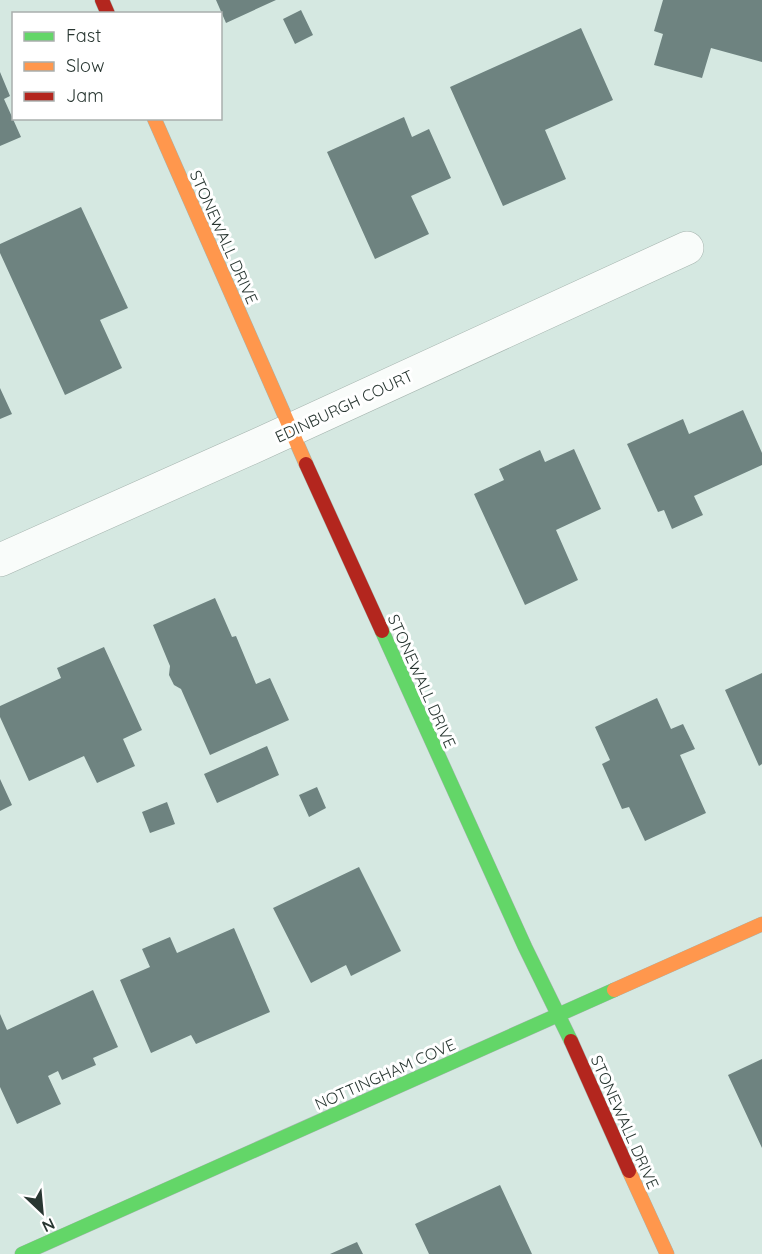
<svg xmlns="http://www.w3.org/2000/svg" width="762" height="1254" font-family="Quicksand,sans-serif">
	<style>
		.building { fill: #6e8380 }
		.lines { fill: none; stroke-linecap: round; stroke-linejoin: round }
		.street-casing { stroke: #a5b4ae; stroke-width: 34 }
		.fast-casing { stroke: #a5b4ae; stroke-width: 15 }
		.slow-casing { stroke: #a5b4ae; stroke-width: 15 }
		.jam-casing { stroke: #a5b4ae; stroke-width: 15 }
		.street { stroke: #f9fcfa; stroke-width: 33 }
		.fast { stroke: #63d668; stroke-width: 14 }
		.slow { stroke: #ff974d; stroke-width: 14 }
		.jam { stroke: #b3261e; stroke-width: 14 }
		.labels { text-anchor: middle; stroke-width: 6; stroke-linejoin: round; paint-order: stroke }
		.street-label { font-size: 16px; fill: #293732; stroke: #fff }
	</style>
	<rect width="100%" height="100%" fill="#d5e8e1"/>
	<path class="building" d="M216,0h60l-50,23z
		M663,0h99v62l-51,-14 -9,30 -48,-13 9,-31 -9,-3z
		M301,10l12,25 -18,9 -12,-25z
		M581,28l32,72 -68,30 21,49 -63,27 -53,-119z
		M0,72l10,24 -6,3 17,38 -21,9z
		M404,117l8,20 17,-8 22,49 -40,18 18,38 -54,25 -48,-107z
		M81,207l47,101 -28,12 22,48 -57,27 -65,-142v-9z
		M0,388l12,26 -12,5z
		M743,410l19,43v12l-68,31 9,19 -31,14 -8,-19 -6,2 -31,-68 56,-25 6,15z
		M574,449l27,60 -45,21 22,50 -53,25 -51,-111 30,-14 -5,-11 41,-19 5,12z
		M215,598l17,39 4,-1 20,48 14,-6 19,42 -79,35 -29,-66 -7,-4 -5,-10 1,-9 -17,-41z
		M104,647l38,83 -19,9 12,27 -38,17 -13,-27 -55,25 -29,-64v-11l61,-28 -4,-10z
		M762,673v91l-3,2 -34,-76z
		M657,698l14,31 12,-5 12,25 -15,6 26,58 -61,28 -16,-34 -7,2 -20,-45 8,-4 -15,-33z
		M267,746l12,29 -62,28 -13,-29z
		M0,779l12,26 -12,6z
		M317,787l9,21 -17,9 -10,-22z
		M167,802l8,22 -25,9 -8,-21z
		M359,867l42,84 -50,25 -5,-11 -35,18 -38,-75z
		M234,928l36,84 -74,32 -5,-9 -40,18 -31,-73 30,-13 -8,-18 28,-12 7,16z
		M93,990l25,57 -25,11 3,7 -34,15 -4,-9 -10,5 13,28 -44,20 -17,-37v-73l7,16z
		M762,1059v89l-34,-73z
		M500,1185l32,69h-103l-14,-30z
		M357,1242l6,12h-33z"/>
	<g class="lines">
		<g class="street-casing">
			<path id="street" d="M0,560l262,-117 425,-195"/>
		</g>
		<g class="fast-casing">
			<path id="fast" d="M382,631l143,316 46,94
				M22,1254l592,-264"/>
		</g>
		<g class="slow-casing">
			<path id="slow" d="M154,118l152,346
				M614,990l148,-66
				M629,1171l38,83"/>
		</g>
		<g class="jam-casing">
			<path id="jam" d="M102,0l6,14
				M306,464l76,167
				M571,1041l58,130"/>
		</g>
		<use href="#street" class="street"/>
		<use href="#fast" class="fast"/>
		<use href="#slow" class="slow"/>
		<use href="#jam" class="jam"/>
	</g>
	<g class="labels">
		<g class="street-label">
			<text transform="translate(224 237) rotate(66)" y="6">STONEWALL DRIVE</text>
			<text transform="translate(344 406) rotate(-25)" y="6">EDINBURGH COURT</text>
			<text transform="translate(422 681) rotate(66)" y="6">STONEWALL DRIVE</text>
			<text transform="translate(385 1074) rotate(-24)" y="6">NOTTINGHAM COVE</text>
			<text transform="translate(625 1122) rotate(66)" y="6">STONEWALL DRIVE</text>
		</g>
	</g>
	<rect x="12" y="12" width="210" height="108" fill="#ffffff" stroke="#a9afad" stroke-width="1.5"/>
	<rect x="24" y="32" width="30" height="9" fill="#63d668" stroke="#a9afad" stroke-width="1.5"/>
	<text x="66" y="42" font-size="18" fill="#293732">Fast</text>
	<rect x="24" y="62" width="30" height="9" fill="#ff974d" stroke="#a9afad" stroke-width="1.5"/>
	<text x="66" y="72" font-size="18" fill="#293732">Slow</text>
	<rect x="24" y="92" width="30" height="9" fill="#b3261e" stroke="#a9afad" stroke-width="1.5"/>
	<text x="66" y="102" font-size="18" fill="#293732">Jam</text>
	<g transform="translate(42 1212) rotate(154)" stroke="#ffffff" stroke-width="4.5" paint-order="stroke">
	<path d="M0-4.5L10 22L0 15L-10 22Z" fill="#293732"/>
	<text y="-9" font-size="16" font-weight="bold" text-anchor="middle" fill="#293732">N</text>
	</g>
</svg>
